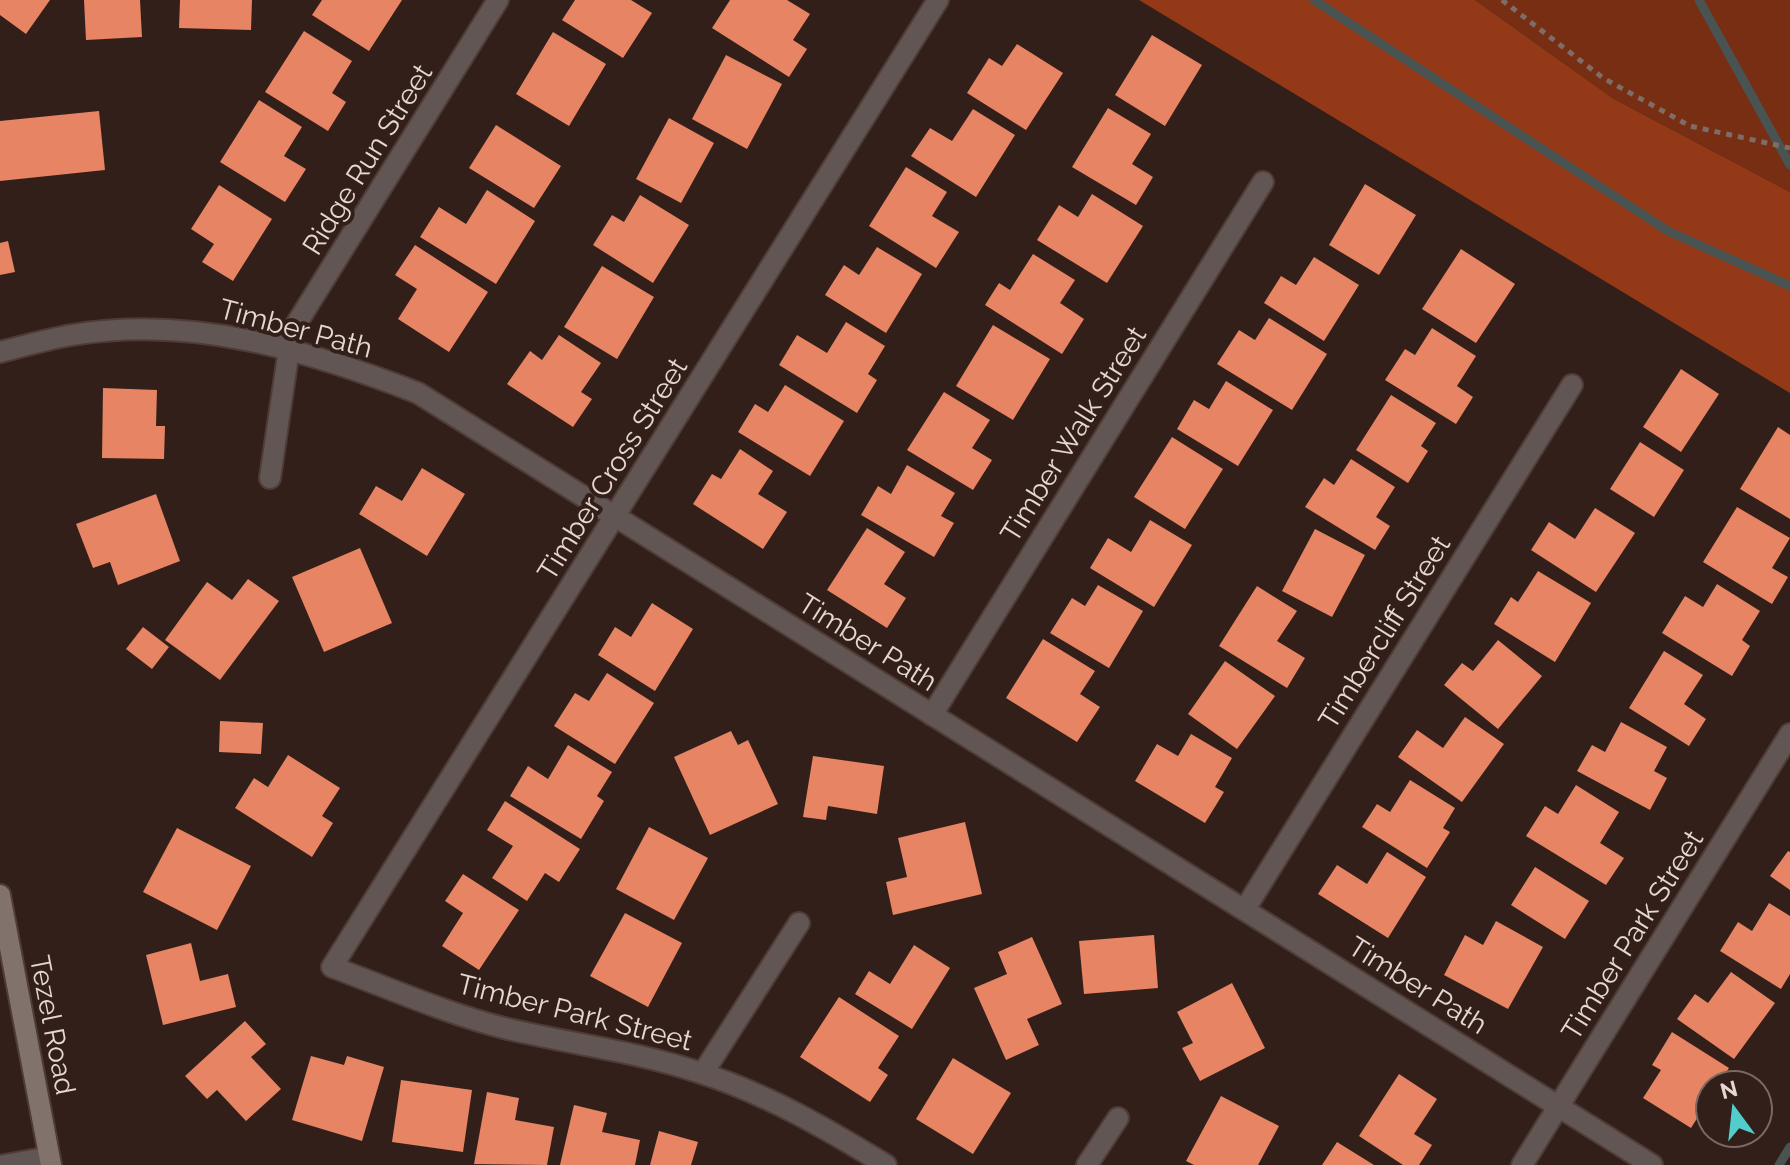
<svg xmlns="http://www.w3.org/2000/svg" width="1790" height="1165" font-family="Raleway,sans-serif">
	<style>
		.green { fill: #772e12 }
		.forest { fill: #933917 }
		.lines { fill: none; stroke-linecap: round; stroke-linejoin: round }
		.stream { stroke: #495352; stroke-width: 9 }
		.building { fill: #e68463 }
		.service-casing { stroke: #4f3c37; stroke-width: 20 }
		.minor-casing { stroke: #4f3c37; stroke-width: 24 }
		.tertiary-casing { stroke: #4f3c37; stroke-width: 24 }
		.secondary-casing { stroke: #4f3c37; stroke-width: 24 }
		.path { stroke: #7e6c67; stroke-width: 5; stroke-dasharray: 6 6; stroke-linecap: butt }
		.service { stroke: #615653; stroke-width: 16 }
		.minor { stroke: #615653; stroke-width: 20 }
		.tertiary { stroke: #615653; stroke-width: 20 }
		.secondary { stroke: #82726c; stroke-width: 20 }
		.labels { text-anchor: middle; stroke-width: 8; stroke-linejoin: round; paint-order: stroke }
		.street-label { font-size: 28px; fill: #e5d7d3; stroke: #331f19 }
	</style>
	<rect width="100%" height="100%" fill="#331f19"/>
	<path class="green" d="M1475,0h315v192l-176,-93z"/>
	<path class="forest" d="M1139,0h336l139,99 176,93v201z"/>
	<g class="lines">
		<path class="stream" d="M1314,0l354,231 122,55
			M1699,0l91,165
			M1779,1165l11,-18"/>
	</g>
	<path class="building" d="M0,0h50l-24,34 -26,-19z
		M84,0h56l2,37 -56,3z
		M180,0h72l-1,30 -72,-2z
		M322,0h80l-33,51 -57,-36z
		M575,0h56l21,13 -29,45 -61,-38z
		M730,0h57l23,14 -17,26 14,9 -18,28 -77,-49z
		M304,31l48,30 -20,32 14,9 -18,29 -63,-39z
		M553,32l53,32 -37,62 -53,-32z
		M1152,35l50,30 -37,61 -50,-31z
		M1017,44l46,29 -37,57 -59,-37 22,-35 13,8z
		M726,55l56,29 -35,65 -55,-30z
		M259,100l43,27 -18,29 22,13 -21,33 -65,-40z
		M1108,108l43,26 -19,30 21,13 -17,28 -64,-38z
		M973,109l42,26 -39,62 -65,-41 19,-28 22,13z
		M99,111l6,59 -105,11v-60z
		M669,118l45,25 -33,60 -45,-24z
		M496,125l65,41 -27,42 -65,-40z
		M906,167l41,25 -15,24 27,16 -23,36 -67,-42z
		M1365,184l51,31 -37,60 -50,-30z
		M219,185l53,34 -39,62 -31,-19 12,-18 -23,-15z
		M487,190l48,31 -39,63 -76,-47 19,-30 27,17z
		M1092,194l51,32 -36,57 -70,-43 22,-35 19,12z
		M640,195l49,30 -36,58 -60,-38 19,-30 12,7z
		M8,241l7,31 -15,3v-32z
		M415,245l73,47 -39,60 -51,-33 19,-30 -22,-14z
		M877,247l45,27 -36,59 -61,-38 19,-30 15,10z
		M1461,249l54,35 -39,59 -54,-34z
		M1033,254l42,26 -15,23 24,16 -22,35 -77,-49 14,-22 11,7z
		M1314,257l45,28 -35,56 -60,-38 17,-27 15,9z
		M602,266l52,31 -37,62 -53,-32z
		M1269,318l58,36 -35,56 -75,-46 22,-34 16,10z
		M846,322l39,24 -17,28 9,6 -20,33 -78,-48 18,-30 30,18z
		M993,325l57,34 -37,61 -57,-34z
		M1432,328l44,28 -19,30 16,11 -17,27 -71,-44 20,-31 10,6z
		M559,335l42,28 -20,29 11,7 -19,28 -66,-43 23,-33 12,9z
		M1681,369l38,25 -38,58 -38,-25z
		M1226,381l47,29 -35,56 -61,-37 17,-29 15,9z
		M785,385l59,36 -34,55 -72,-44 17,-28 13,8z
		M103,388l54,2 -1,36h9l-1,33 -62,-1z
		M944,392l46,28 -18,28 20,12 -19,30 -66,-40z
		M1391,395l45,28 -15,23 7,5 -20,32 -52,-33z
		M1778,427l12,8v84l-50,-30z
		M1172,437l51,32 -38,60 -51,-32z
		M1640,442l44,28 -30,47 -44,-28z
		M740,449l33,22 -15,23 29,18 -24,37 -70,-45 19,-30 9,5z
		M1351,459l44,28 -19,30 14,9 -15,24 -70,-43 19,-29 10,7z
		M907,465l48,28 -14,23 13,7 -20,34 -73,-42 17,-29 13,8z
		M422,468l43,26 -38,62 -68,-42 17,-28 26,15z
		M156,494l24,67 -62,24 -8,-23 -17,6 -17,-44z
		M1737,507l53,31 -18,30 16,9 -16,27 -69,-42z
		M1595,508l40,25 -39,59 -65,-42 18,-28 26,17z
		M1150,520l42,25 -38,62 -64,-39 18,-30 23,14z
		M867,528l38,24 -21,32 22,14 -19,30 -60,-38z
		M1315,529l50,26 -33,62 -50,-26z
		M360,548l32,75 -68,29 -32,-75z
		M1538,571l53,32 -36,59 -61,-38 17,-27 7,5z
		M248,579l31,22 -59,79 -55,-40 42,-58 25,18z
		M1717,584l43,27 -18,29 8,6 -18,30 -70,-43 23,-37 18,11z
		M1098,585l45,26 -34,57 -59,-35 22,-35 13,8z
		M1257,586l40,25 -20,30 28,17 -18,30 -68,-42z
		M652,603l41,26 -38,62 -57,-36 17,-28 16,10z
		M143,627l26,20 -17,22 -26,-20z
		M1043,639l52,32 -15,23 20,13 -23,35 -71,-44z
		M1498,640l44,36 -44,53 -54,-44 18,-22 11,8z
		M1664,651l39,24 -19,29 22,15 -17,27 -60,-38z
		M1225,661l50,35 -38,53 -49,-35z
		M607,673l47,30 -39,61 -61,-38 21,-33 14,8z
		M1465,717l39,27 -42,58 -64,-45 19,-27 26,18z
		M220,721l43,2 -2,31 -42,-2z
		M1621,722l46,25 -13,24 13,7 -17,32 -73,-39 15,-26 13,7z
		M731,731l7,14 10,-5 30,64 -68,31 -36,-78z
		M1191,734l41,24 -17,29 9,5 -19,31 -70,-42 22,-37 21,12z
		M568,745l44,27 -15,24 7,5 -23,38 -71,-43 18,-30 20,13z
		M288,755l52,33 -18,28 11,7 -21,34 -77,-49 19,-30 14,9z
		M813,756l71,10 -7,48 -49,-8 -2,14 -23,-3z
		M1410,780l45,28 -12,20 7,4 -23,36 -65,-41 15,-23 13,8z
		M1576,785l43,27 -19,31 24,15 -18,27 -80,-49 19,-30 13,8z
		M505,801l75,48 -21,33 -14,-9 -18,28 -35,-23 21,-32 -26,-16z
		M965,822l17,72 -89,21 -7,-33 21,-5 -9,-39z
		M649,827l59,31 -34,62 -58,-31z
		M177,828l74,38 -34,64 -74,-38z
		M1788,851l2,1v38l-20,-14z
		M1387,852l39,25 -38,61 -70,-44 19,-29 30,19z
		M1535,867l54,34 -24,38 -54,-34z
		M463,874l56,36 -40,60 -37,-24 21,-33 -18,-12z
		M1769,903l21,13v58l-9,15 -61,-38 18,-29 14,9z
		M625,913l57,30 -34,64 -58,-31z
		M1496,921l47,26 -35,62 -64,-34 21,-40 18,10z
		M1154,935l4,53 -74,6 -5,-53z
		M1032,937l30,67 -35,15 12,26 -33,15 -32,-72 33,-14 -9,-22z
		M191,943l9,38 28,-7 8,33 -73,18 -17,-70z
		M914,945l36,23 -38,61 -57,-35 14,-23 21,13z
		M1731,972l44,31 -41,56 -57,-40 18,-25 13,9z
		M1232,983l33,65 -65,33 -18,-33 11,-5 -16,-31z
		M839,997l60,39 -21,32 10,7 -18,27 -70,-45z
		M245,1021l21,23 -15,13 30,32 -35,32 -29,-31 -10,9 -22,-23z
		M1672,1032l57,36 -11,17h-8v13l-19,30 -48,-30 18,-28 -9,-5z
		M311,1056l33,9 3,-9 37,11 -22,74 -70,-21z
		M953,1058l58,35 -38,61 -57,-35z
		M1399,1074l38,25 -23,35 18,11 -13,20h-16l-44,-29z
		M401,1080l71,10 -9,62 -71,-10z
		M487,1092l32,6 -4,22 39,7 -7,38 -73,-1z
		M1221,1096l58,30 -21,39h-64l-8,-4z
		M574,1105l33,8 -5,19 38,8 -5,25h-75z
		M659,1131l39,11 -7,23h-41z
		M1337,1142l37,23h-52z"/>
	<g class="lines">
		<g class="service-casing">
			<path id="service" d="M0,1164l49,-9"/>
		</g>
		<g class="minor-casing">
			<path id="minor" d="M282,347l216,-347
				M270,478l19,-129
				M932,715l331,-533
				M1245,909l327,-524
				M703,1073l96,-150
				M886,1165c-59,-36 -119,-71 -185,-92 -65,-22 -131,-29 -197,-45 -59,-15 -115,-40 -172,-61l606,-967
				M1087,1165l31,-47
				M1522,1165l268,-431"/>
		</g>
		<g class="tertiary-casing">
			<path id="tertiary" d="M0,352c24,-6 48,-13 72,-17 120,-20 235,15 346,58l1234,772"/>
		</g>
		<g class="secondary-casing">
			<path id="secondary" d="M0,895l51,270"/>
		</g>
		<path class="path" d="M1502,0l101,78 87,48 100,22"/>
		<use href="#service" class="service"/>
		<use href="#minor" class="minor"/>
		<use href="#tertiary" class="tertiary"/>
		<use href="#secondary" class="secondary"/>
	</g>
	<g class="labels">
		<g class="street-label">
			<text transform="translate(367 159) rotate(-58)" y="10">Ridge Run Street</text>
			<text transform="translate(296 328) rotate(15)" y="10">Timber Path</text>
			<text transform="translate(1073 434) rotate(-58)" y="10">Timber Walk Street</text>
			<text transform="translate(612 469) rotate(-58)" y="10">Timber Cross Street</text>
			<text transform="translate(1384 632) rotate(-58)" y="10">Timbercliff Street</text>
			<text transform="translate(868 642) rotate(32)" y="10">Timber Path</text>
			<text transform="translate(1632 935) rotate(-58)" y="10">Timber Park Street</text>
			<text transform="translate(1418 985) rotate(32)" y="10">Timber Path</text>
			<text transform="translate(575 1012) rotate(14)" y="10">Timber Park Street</text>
			<text transform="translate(53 1025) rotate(79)" y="10">Tezel Road</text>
		</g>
	</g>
	<g transform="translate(1734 1109) rotate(345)"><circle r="38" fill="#331f19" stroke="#7a6963" stroke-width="2"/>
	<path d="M0-6L14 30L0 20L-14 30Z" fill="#53cdcb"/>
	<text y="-12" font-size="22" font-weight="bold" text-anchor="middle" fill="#e5d7d3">N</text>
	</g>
</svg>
